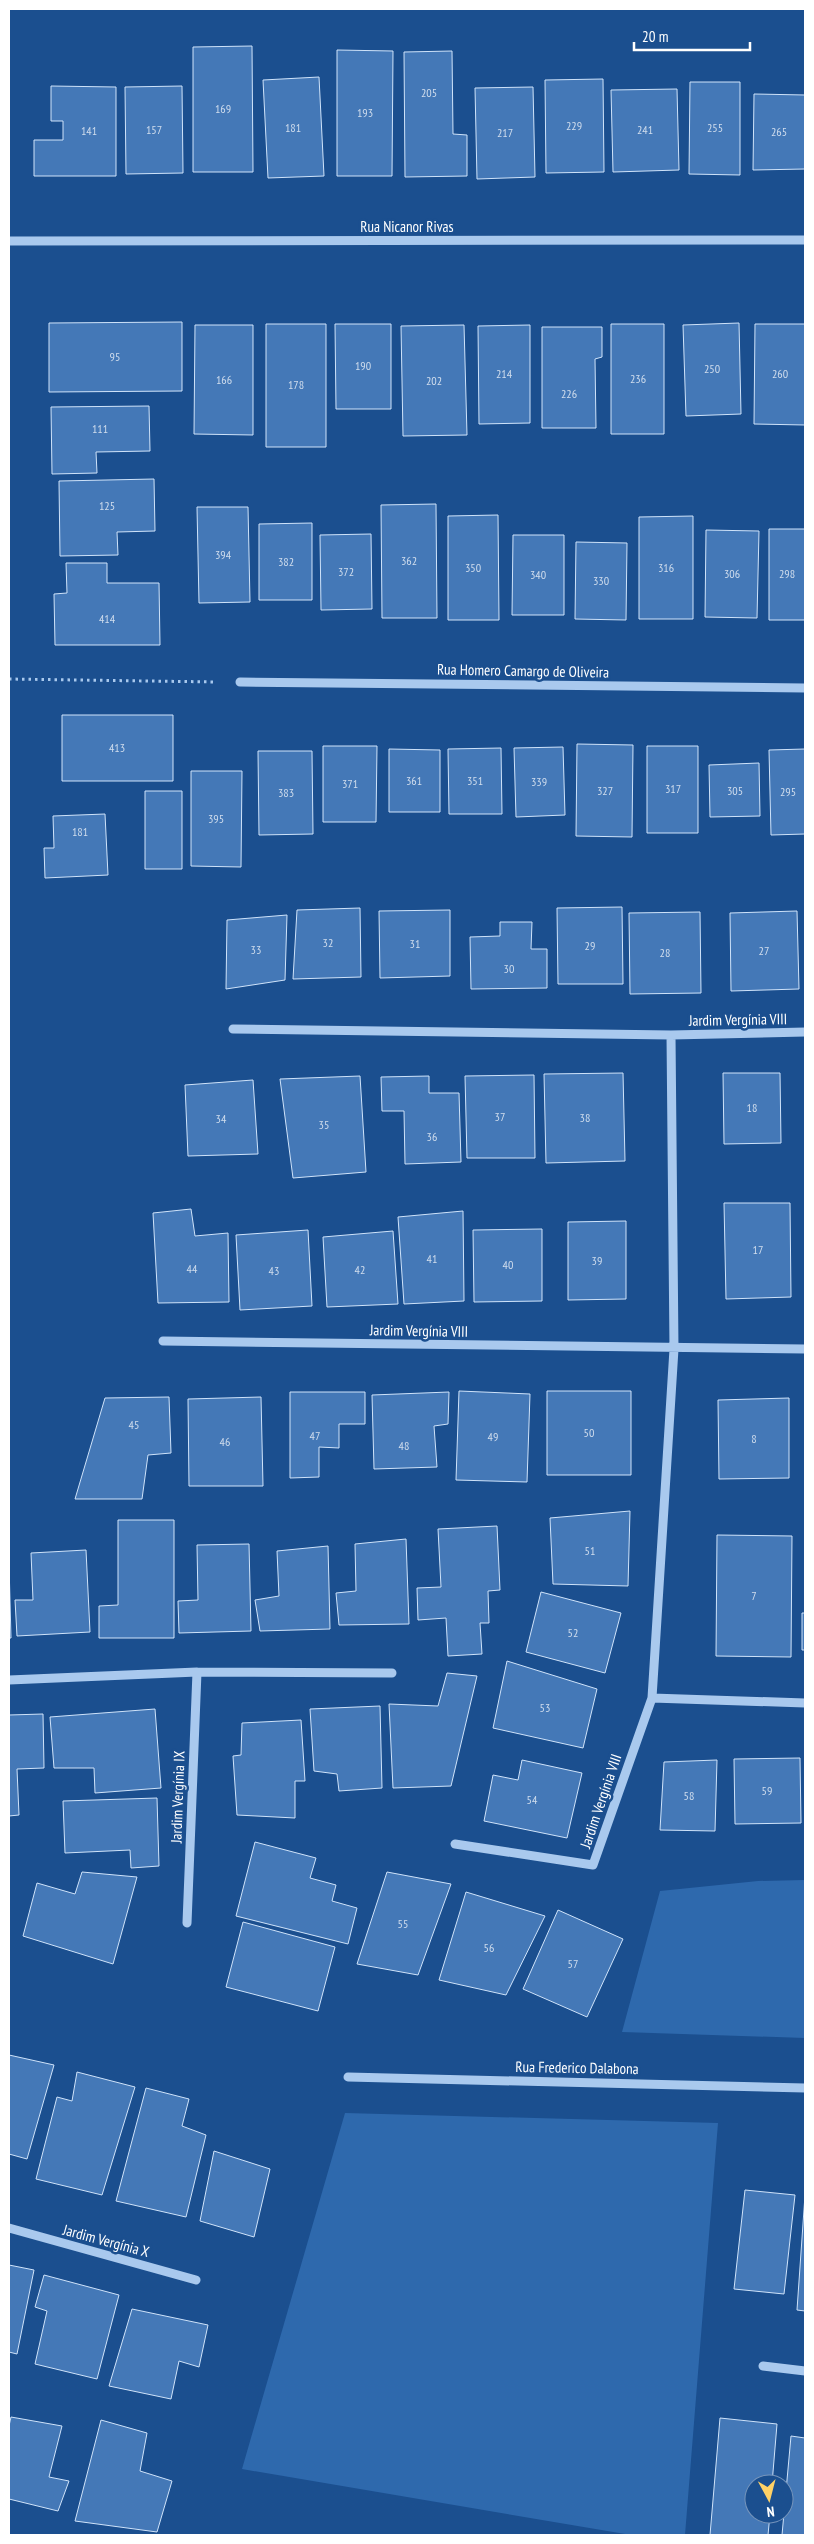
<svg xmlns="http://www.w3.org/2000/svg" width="814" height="2544" font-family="'PT Sans Narrow',sans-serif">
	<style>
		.green { fill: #2e69ad }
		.building { fill: #4478b7; stroke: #cfe3fa }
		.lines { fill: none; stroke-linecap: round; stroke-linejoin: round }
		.path { stroke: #a9c9ee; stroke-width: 3; stroke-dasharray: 2.5 4; stroke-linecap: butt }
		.minor { stroke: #a9c9ee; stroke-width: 9 }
		.labels { text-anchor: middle; stroke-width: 5; stroke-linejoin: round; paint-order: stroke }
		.number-label { font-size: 12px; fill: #d0dded }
		.street-label { font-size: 15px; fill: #fff; stroke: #1b4f8f }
	</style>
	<rect width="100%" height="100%" fill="#1b4f8f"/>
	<path class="green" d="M805,1880v158l-183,-6 38,-141 98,-10z
		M345,2113l373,10 -33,412h-54l-389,-66z"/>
	<path class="building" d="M252,46l1,126h-60v-125z
		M337,50l56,1 -1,125h-55z
		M452,51l1,83 14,1v41l-62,1 -1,-125z
		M319,77l5,99 -56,2 -5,-98z
		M603,79l1,93 -58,1 -1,-93z
		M690,82h50v93l-51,-1z
		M51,86l65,1v89h-82v-36h29v-19h-12z
		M182,86l1,87 -57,1 -1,-87z
		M533,87l2,90 -58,2 -2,-91z
		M677,89l2,81 -66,2 -2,-82z
		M754,94l51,1v74l-52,1z
		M182,322v69l-133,1v-69z
		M739,323l2,91 -55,2 -3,-91z
		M266,324h60v123h-60z
		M335,324h56v85h-55z
		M611,324h53v110h-53z
		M755,324h50v101l-51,-1z
		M195,325h58v110l-59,-1z
		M464,325l3,110 -64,1 -2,-110z
		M530,325v98l-51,1 -1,-98z
		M542,327h60v30l-7,2 1,69h-54z
		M149,406l1,45 -54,1 1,21 -45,1 -1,-67z
		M154,479l1,52 -38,1 1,23 -58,1 -1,-75z
		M436,504l1,114h-55l-1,-113z
		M197,507h51l2,95 -51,1z
		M498,515l1,105h-51v-104z
		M693,516v103h-54v-102z
		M312,523v77h-53v-76z
		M769,529h36v91h-36z
		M706,530l53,1 -2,87 -52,-1z
		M371,534l1,75 -51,1 -1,-75z
		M513,535h51v80h-52z
		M576,542l51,1 -1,77 -51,-1z
		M66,563h41v20h52l1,62h-105l-1,-51 13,-1z
		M62,715h111v66h-111z
		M577,744l56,1 -1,92 -56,-1z
		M323,746h54l-1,76h-53z
		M647,746h51v87h-51z
		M563,747l2,68 -49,2 -2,-69z
		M501,748l1,66h-53l-1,-65z
		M389,749l51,1v62h-51z
		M805,749v85l-34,1 -2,-85z
		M258,751h54l1,83 -54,1z
		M759,763l1,53 -50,1 -1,-52z
		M191,771h51l-1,96 -50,-1z
		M145,791h37v78h-37z
		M105,814l3,61 -63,3 -1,-30h10l-1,-32z
		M622,907l1,77h-65l-1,-76z
		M360,908l1,69 -68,2 4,-69z
		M450,910v66l-70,2 -1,-67z
		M797,911l2,78 -68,2 -1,-78z
		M700,912l1,81 -71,1 -1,-81z
		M287,915l-2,65 -59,9 1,-69z
		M500,922h32l-1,27h16v39l-76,1 -1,-52 30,-1z
		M623,1073l2,88 -79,2 -2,-89z
		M723,1073h57l1,70 -57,1z
		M534,1075l1,83h-68l-2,-82z
		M360,1076l6,96 -73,6 -13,-99z
		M429,1076v17h30l2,69 -56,2 -1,-53h-22l-1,-34z
		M253,1080l5,74 -70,2 -3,-71z
		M724,1203h66l1,94 -65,2z
		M191,1209l4,27 33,-3 1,69 -71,1 -5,-90z
		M463,1211l1,90 -60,3 -6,-87z
		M626,1221v78l-58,1v-78z
		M542,1229v72l-68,1 -1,-72z
		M308,1230l4,76 -72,4 -4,-75z
		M393,1231l5,73 -71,3 -4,-70z
		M459,1391l71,3 -3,88 -71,-2z
		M547,1391h84v84h-84z
		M290,1392h75v32h-26v24l-20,-1v30l-29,1z
		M449,1392l-1,32 -14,2 3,41 -63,2 -2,-74z
		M169,1397l2,56 -23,2 -6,44h-67l30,-101z
		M261,1397l2,89h-74l-1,-87z
		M789,1398v80l-70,1 -1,-79z
		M630,1511l-2,75 -75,-2 -3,-66z
		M118,1520h56v118h-75v-32l19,-1z
		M497,1526l3,64 -12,1 1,32h-9l2,31 -34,2 -2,-38 -28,2 -1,-32 24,-1 -3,-58z
		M717,1535l75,1 -1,121 -75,-1z
		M406,1539l3,85 -70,1 -3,-32 20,-2 -1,-47z
		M249,1544l2,87 -72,2 -1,-32 20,-1 -1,-55z
		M328,1546l2,83 -70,2 -5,-31 24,-4 -2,-45z
		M86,1550l4,82 -73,4 -2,-36h18l-2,-47z
		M9,1564l2,74h-2z
		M541,1592l80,21 -16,60 -79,-21z
		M802,1613h3v37h-3z
		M507,1661l90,28 -14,59 -90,-20z
		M447,1673l30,3 -26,110 -58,2 -4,-84 49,2z
		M380,1706l2,82 -43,3 -2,-17 -23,-3 -4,-62z
		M155,1709l6,79 -66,5 -1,-25h-40l-4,-51z
		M43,1714l1,54 -27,1 2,46 -10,1v-101z
		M301,1720l4,61h-10v37l-58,-3 -4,-59 8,-1 1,-32z
		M800,1758l1,65 -66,1 -1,-65z
		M522,1760l60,13 -15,65 -83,-17 9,-46 25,5z
		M717,1760l-2,71 -55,-1 4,-68z
		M157,1798l2,68 -28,2 -1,-18 -65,3 -2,-52z
		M255,1842l61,16 -6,20 26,7 -4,16 25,7 -9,36 -112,-28z
		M82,1872l55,5 -24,87 -90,-28 14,-53 38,11z
		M387,1872l64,12 -33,91 -61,-11z
		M466,1892l79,24 -39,79 -67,-15z
		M558,1910l65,29 -36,78 -64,-28z
		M243,1922l92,25 -17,64 -92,-24z
		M9,2055l45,10 -27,94 -18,-5z
		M77,2072l58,15 -33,108 -66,-16 21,-82 15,4z
		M146,2088l43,11 -7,27 24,9 -20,82 -70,-16z
		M214,2151l56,18 -16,68 -54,-16z
		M745,2190l50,5 -11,99 -50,-5z
		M805,2195v116l-8,-1z
		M9,2265l25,5 -17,84 -8,-2z
		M44,2275l75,20 -22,84 -62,-15 12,-53 -12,-4z
		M132,2309l76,16 -9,42 -20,-6 -8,38 -62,-13z
		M11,2417l51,9 -13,51 20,4 -11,30 -49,-12v-73z
		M720,2418l57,6 -5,60h-18v30h16l-2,21h-58z
		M101,2420l46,13 -7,38 32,10 -15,51 -82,-11z
		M791,2436l14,2v97h-23z"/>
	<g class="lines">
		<path class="path" d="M9,679l208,3"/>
		<path class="minor" d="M9,241l796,-1
			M240,682l565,6
			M233,1029l438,6 134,-3
			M163,1341l642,8
			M9,1680l188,-8 195,1
			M652,1698l153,5
			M455,1844l138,21 59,-167 22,-349 -3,-314
			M187,1923l10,-251
			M348,2077l457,11
			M9,2228l187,52
			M763,2366l42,5"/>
	</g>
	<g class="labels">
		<g class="number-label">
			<text x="429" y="97">205</text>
			<text x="223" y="113">169</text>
			<text x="365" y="117">193</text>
			<text x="574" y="130">229</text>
			<text x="293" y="132">181</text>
			<text x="715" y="132">255</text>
			<text x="154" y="134">157</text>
			<text x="645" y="134">241</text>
			<text x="89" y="135">141</text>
			<text x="779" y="136">265</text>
			<text x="505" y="137">217</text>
			<text x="115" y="361">95</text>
			<text x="363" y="370">190</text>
			<text x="712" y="373">250</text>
			<text x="504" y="378">214</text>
			<text x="780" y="378">260</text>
			<text x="638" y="383">236</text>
			<text x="224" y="384">166</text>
			<text x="434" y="385">202</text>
			<text x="296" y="389">178</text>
			<text x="569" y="398">226</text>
			<text x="100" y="433">111</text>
			<text x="107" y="510">125</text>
			<text x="223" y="559">394</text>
			<text x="409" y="565">362</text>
			<text x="286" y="566">382</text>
			<text x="473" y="572">350</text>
			<text x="666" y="572">316</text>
			<text x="346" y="576">372</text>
			<text x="732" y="578">306</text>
			<text x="787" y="578">298</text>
			<text x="538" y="579">340</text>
			<text x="601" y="585">330</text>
			<text x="107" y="623">414</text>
			<text x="117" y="752">413</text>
			<text x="414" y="785">361</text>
			<text x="475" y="785">351</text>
			<text x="539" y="786">339</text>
			<text x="350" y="788">371</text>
			<text x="673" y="793">317</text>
			<text x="605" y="795">327</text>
			<text x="735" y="795">305</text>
			<text x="788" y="796">295</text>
			<text x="286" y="797">383</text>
			<text x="216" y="823">395</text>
			<text x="80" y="836">181</text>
			<text x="328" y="947">32</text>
			<text x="415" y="948">31</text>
			<text x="590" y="950">29</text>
			<text x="256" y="954">33</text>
			<text x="764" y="955">27</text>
			<text x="665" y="957">28</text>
			<text x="509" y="973">30</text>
			<text x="752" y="1112">18</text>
			<text x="500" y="1121">37</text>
			<text x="585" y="1122">38</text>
			<text x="221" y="1123">34</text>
			<text x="324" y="1129">35</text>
			<text x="432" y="1141">36</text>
			<text x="758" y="1254">17</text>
			<text x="432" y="1263">41</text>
			<text x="597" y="1265">39</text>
			<text x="508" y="1269">40</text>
			<text x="192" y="1273">44</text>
			<text x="360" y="1274">42</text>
			<text x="274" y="1275">43</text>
			<text x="134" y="1429">45</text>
			<text x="589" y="1437">50</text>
			<text x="315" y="1440">47</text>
			<text x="493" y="1441">49</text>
			<text x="754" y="1443">8</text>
			<text x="225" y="1446">46</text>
			<text x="404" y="1450">48</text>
			<text x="590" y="1555">51</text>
			<text x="754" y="1600">7</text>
			<text x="573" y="1637">52</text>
			<text x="545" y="1712">53</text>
			<text x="767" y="1795">59</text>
			<text x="689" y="1800">58</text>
			<text x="532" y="1804">54</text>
			<text x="403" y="1928">55</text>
			<text x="489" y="1952">56</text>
			<text x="573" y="1968">57</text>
		</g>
		<g class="street-label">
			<text x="407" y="232">Rua Nicanor Rivas</text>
			<text transform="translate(523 671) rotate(1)" y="5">Rua Homero Camargo de Oliveira</text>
			<text transform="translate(738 1020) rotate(-1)" y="5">Jardim Vergínia VIII</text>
			<text transform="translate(419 1331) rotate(1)" y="5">Jardim Vergínia VIII</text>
			<text transform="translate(178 1797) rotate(-88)" y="5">Jardim Vergínia IX</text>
			<text transform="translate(601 1801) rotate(-71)" y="5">Jardim Vergínia VIII</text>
			<text transform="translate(577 2068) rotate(1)" y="5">Rua Frederico Dalabona</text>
			<text transform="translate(106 2241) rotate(15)" y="5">Jardim Vergínia X</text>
		</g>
	</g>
	<rect width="814" height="2544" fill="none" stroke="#ffffff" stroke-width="20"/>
	<g transform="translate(769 2499) rotate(173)"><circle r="24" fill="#1b4f8f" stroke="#7695bc"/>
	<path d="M0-4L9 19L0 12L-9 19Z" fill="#ffd166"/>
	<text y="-8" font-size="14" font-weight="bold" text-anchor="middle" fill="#ffffff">N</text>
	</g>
	<path d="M634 42v8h116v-8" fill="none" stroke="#ffffff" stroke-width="2.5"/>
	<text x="642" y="42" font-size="15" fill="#ffffff" stroke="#1b4f8f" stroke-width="4" paint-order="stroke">20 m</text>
</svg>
